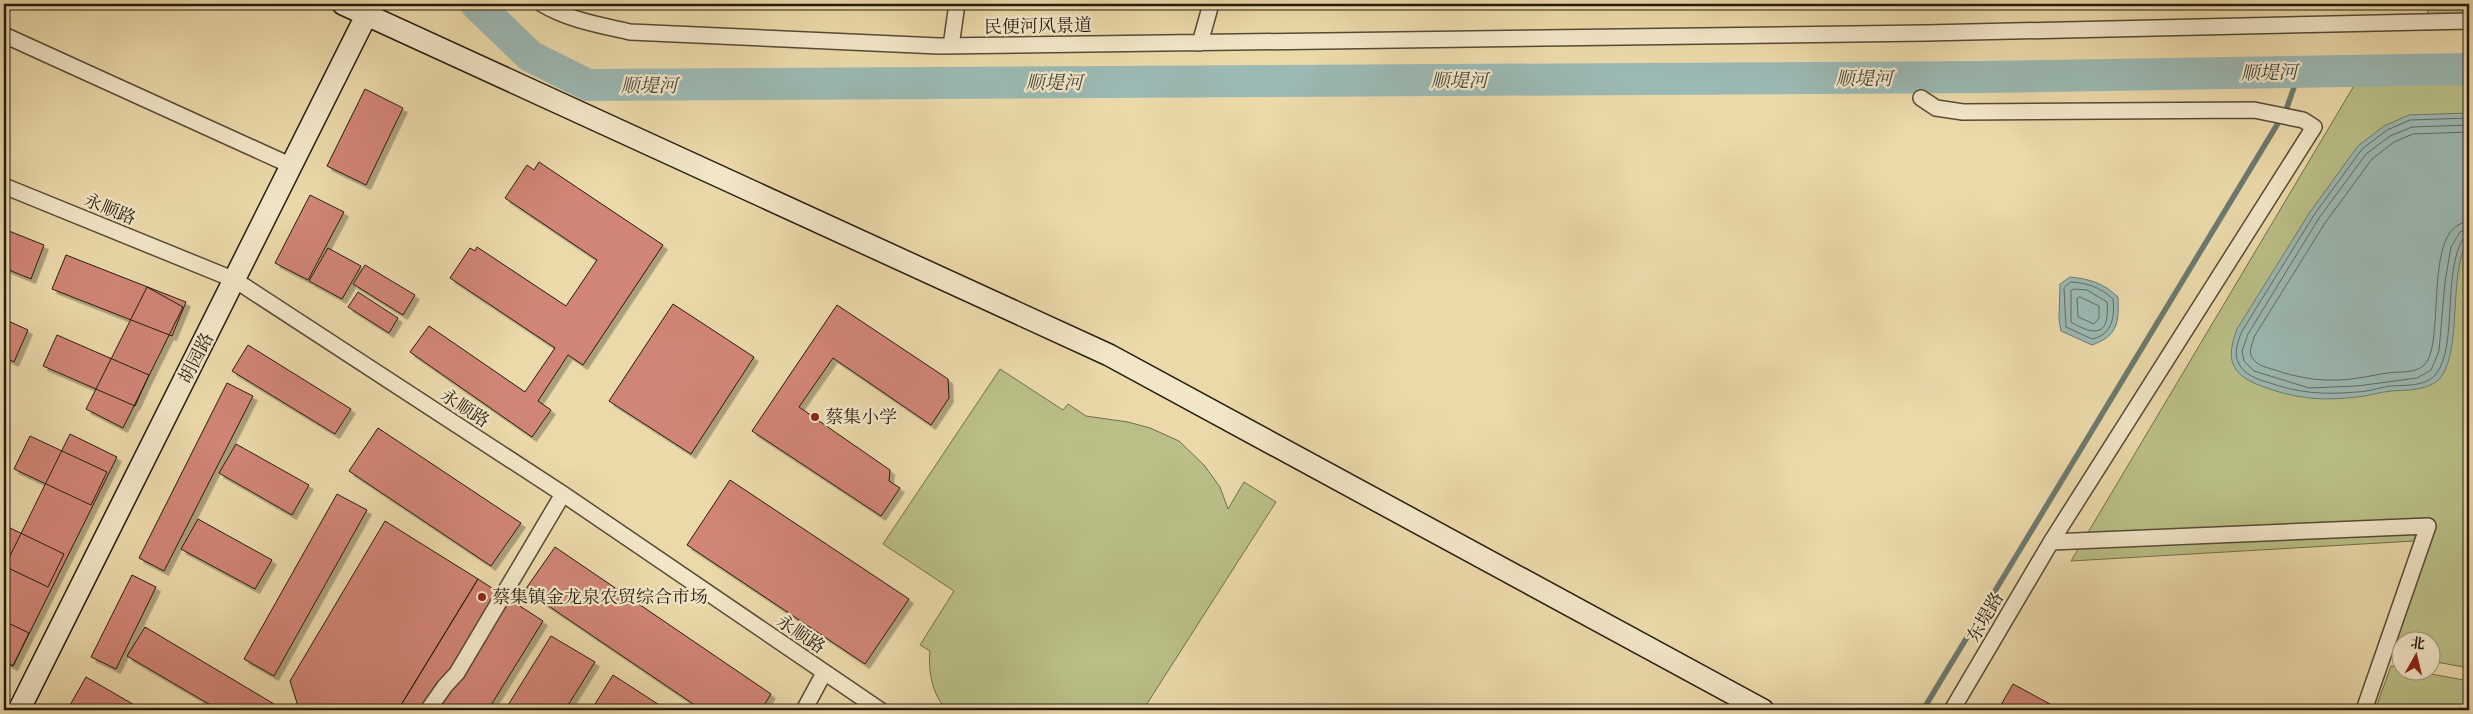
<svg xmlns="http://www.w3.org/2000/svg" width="2473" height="714" font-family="'Libre Bodoni','Noto Serif SC',serif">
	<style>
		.green { fill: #babf87; stroke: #706e4a }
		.water { fill: #9bb8b2; stroke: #6c7a70 }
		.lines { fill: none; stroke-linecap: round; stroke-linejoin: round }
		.shore { stroke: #606a60; stroke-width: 1 }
		.stream { stroke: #6c7a70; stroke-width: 5.5 }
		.river { stroke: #9bb8b2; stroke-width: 32 }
		.building { fill: #d18576; stroke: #251c0e; filter: url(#shadow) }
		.street-casing { stroke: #564b35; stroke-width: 18 }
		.secondary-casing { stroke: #251c0e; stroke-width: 24 }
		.street { stroke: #f2e6c8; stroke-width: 15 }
		.secondary { stroke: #f2e6c8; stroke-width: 21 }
		.poi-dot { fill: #8f2418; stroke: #f2e6c8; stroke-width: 2 }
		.labels { text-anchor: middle; stroke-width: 4.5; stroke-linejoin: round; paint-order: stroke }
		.street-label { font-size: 18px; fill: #251c0e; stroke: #f2e6c8 }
		.poi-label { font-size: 18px; fill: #251c0e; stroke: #f2e6c8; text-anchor: start }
		.water-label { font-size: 19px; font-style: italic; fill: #484b3f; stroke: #f2e6c8 }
	</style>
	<defs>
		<filter id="shadow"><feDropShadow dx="4.5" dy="4.5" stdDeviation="0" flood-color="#0004"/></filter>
	</defs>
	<rect width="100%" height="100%" fill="#ebd9aa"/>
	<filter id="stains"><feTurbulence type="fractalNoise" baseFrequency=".004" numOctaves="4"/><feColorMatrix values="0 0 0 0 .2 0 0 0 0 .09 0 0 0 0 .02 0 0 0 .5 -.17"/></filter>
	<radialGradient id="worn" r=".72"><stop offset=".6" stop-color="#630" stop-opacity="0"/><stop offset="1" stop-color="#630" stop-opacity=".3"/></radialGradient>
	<path class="green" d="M2429,4h40v12h-42z
		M2469,83v585l-38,-7 -1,-19h-30v13l-8,-2 39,-113 -360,21 284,-477z
		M1000,369l63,41 5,-6 18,12 42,6 22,6 29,13 25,24 16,22 8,22 16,-27 32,20 -133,208h-196c-15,-15 -19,-39 -17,-59l-10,-6 34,-54 -71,-47z
		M2391,666l9,1v5h20l49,9v29h-94z"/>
	<path class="water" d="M2469,113v124c-22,38 -6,109 -28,140 -11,14 -35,13 -50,14 -11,1 -22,5 -34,6 -35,4 -60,2 -93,-10 -11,-4 -25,-10 -30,-21 -6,-12 -1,-25 3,-37l73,-117 48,-66 26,-20 25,-11z
		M2070,277c20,2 33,6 48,20 1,25 0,39 -26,48l-31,-14 -2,-11 1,-36z"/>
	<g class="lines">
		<path class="shore" d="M2469,118l-59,2 -23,10 -25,19 -48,66 -72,116c-4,10 -9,23 -3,33 5,10 17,15 28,18 31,11 56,13 89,10 11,0 22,-4 34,-6 14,-1 36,1 46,-12 22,-27 6,-103 28,-137l5,-2
			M2469,125l-57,2 -22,9 -24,18 -47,64 -71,116 -6,17 2,10 10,10 55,17 48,-2 60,-8 14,-8 8,-19 6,-69 6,-35 9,-15 9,-3
			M2469,132l-56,2 -19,8 -22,17 -47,64 -71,114c-1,5 -5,13 -3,18 3,9 13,12 21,14 28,10 56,14 86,9 10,-1 20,-4 30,-5 11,-2 27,1 36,-8 23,-21 -3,-142 45,-143
			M2071,282c17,1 29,5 42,17 2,18 -1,36 -21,40l-26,-12 -2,-39z
			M2074,289l13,1 20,12c3,33 -11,35 -36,20v-31z
			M2080,297l19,9v12l-5,6 -16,-7 -1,-18z"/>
		<path class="stream" d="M1923,710l363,-600 13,-37"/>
		<path class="river" d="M476,4l54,52 58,29 1395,-8 486,-8"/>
	</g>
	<path class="building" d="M365,89l38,19 -37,77 -39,-19z
		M539,162l124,83 -80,120 -15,-10 -30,46 13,9 -19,27 -122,-85 19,-26 96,66 30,-44 -105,-70 20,-30 5,3 2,-4 89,59 31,-46 -92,-62 22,-33 7,5z
		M310,195l34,17 -36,68 -33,-17z
		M4,229l40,16 -13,34 -27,-11z
		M328,248l33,18 -19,33 -33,-18z
		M66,255l120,47 -14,34 -120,-47z
		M365,265l50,30 -12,20 -50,-31z
		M147,287l36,20 -60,121 -37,-19z
		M358,292l40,26 -9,15 -41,-26z
		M673,304l81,53 -63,97 -82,-53z
		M837,305l111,74 1,19 -18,27 -98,-67 -34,49 91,63 -1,11 11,7 -19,28 -129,-85z
		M4,319l24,11 -14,32 -10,-5z
		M57,335l92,40 -14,31 -92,-40z
		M248,345l103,64 -16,25 -103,-63z
		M227,383l26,13 -89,175 -25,-13z
		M378,428l143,95 -30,43 -142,-95z
		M70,434l47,23 -104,209 -9,-5v-93z
		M30,436l77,36 -16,33 -77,-36z
		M236,444l73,41 -17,30 -73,-42z
		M730,480l179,119 -44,65 -178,-119z
		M337,494l30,16 -93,166 -30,-17z
		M198,519l74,41 -17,29 -74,-40z
		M385,521l93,58 -80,131h-93l-7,-4 -8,-25z
		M4,525l60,29 -16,33 -44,-21z
		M555,547l216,147 -10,16h-59l-177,-120z
		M132,575l24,12 -40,82 -25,-12z
		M478,579l65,42 -55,89h-90z
		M4,621l25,12 -16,33 -9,-5z
		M145,627l129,77 -4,6h-51l-92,-54z
		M551,636l44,26 -30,48h-60z
		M613,675l54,35h-61l-11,-6z
		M86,677l57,33h-64l-9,-5z
		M2013,684l48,26h-63z"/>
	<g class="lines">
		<g class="street-casing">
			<path id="street" d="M542,4c27,16 57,21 88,28l309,14 987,-13 543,-12
				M4,35l288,131
				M1200,43l11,-39
				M951,46l6,-42
				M1921,98l15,10 27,4 291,-2 49,10 11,7 -263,415 -99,168
				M4,186l231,94 328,214 317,216
				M2051,542l377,-16 -64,184
				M428,710l17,-24 12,-13 106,-179
				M804,710l20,-37"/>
		</g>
		<g class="secondary-casing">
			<path id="secondary" d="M343,4l766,351 654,355
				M19,710l353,-706"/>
		</g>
		<use href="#street" class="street"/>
		<use href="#secondary" class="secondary"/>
	</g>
	<g class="poi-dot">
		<circle cx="815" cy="417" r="5"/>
		<circle cx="482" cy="597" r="5"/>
	</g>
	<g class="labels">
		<g class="street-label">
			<text transform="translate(1038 26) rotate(-1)" y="6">民便河风景道</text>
			<text transform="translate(110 209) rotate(22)" y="6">永顺路</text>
			<text transform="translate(196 358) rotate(-63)" y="6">胡园路</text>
			<text transform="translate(465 408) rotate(33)" y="6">永顺路</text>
			<text transform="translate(1985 617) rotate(-60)" y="6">东堤路</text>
			<text transform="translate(801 634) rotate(34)" y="6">永顺路</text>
		</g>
		<g class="poi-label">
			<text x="825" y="423">蔡集小学</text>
			<text x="492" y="603">蔡集镇金龙泉农贸综合市场</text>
		</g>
		<g class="water-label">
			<text transform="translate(2269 72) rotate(-1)" y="7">顺堤河</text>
			<text x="1864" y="85">顺堤河</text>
			<text x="1459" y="87">顺堤河</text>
			<text x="1054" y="89">顺堤河</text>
			<text x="649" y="92">顺堤河</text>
		</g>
	</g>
	<rect width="2473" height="714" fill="none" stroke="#ebd9aa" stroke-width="20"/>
	<rect x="5" y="5" width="2463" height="704" fill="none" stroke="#251c0e" stroke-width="2.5"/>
	<rect x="10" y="10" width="2453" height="694" fill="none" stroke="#251c0e"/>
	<g transform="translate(2416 656) rotate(8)"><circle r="24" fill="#f2e6c8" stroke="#a0957e"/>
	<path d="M0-4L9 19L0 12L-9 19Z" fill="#8f2418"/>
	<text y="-8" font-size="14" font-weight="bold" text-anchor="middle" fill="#251c0e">北</text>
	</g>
	<rect width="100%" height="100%" filter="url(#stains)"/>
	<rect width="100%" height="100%" fill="url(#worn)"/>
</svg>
